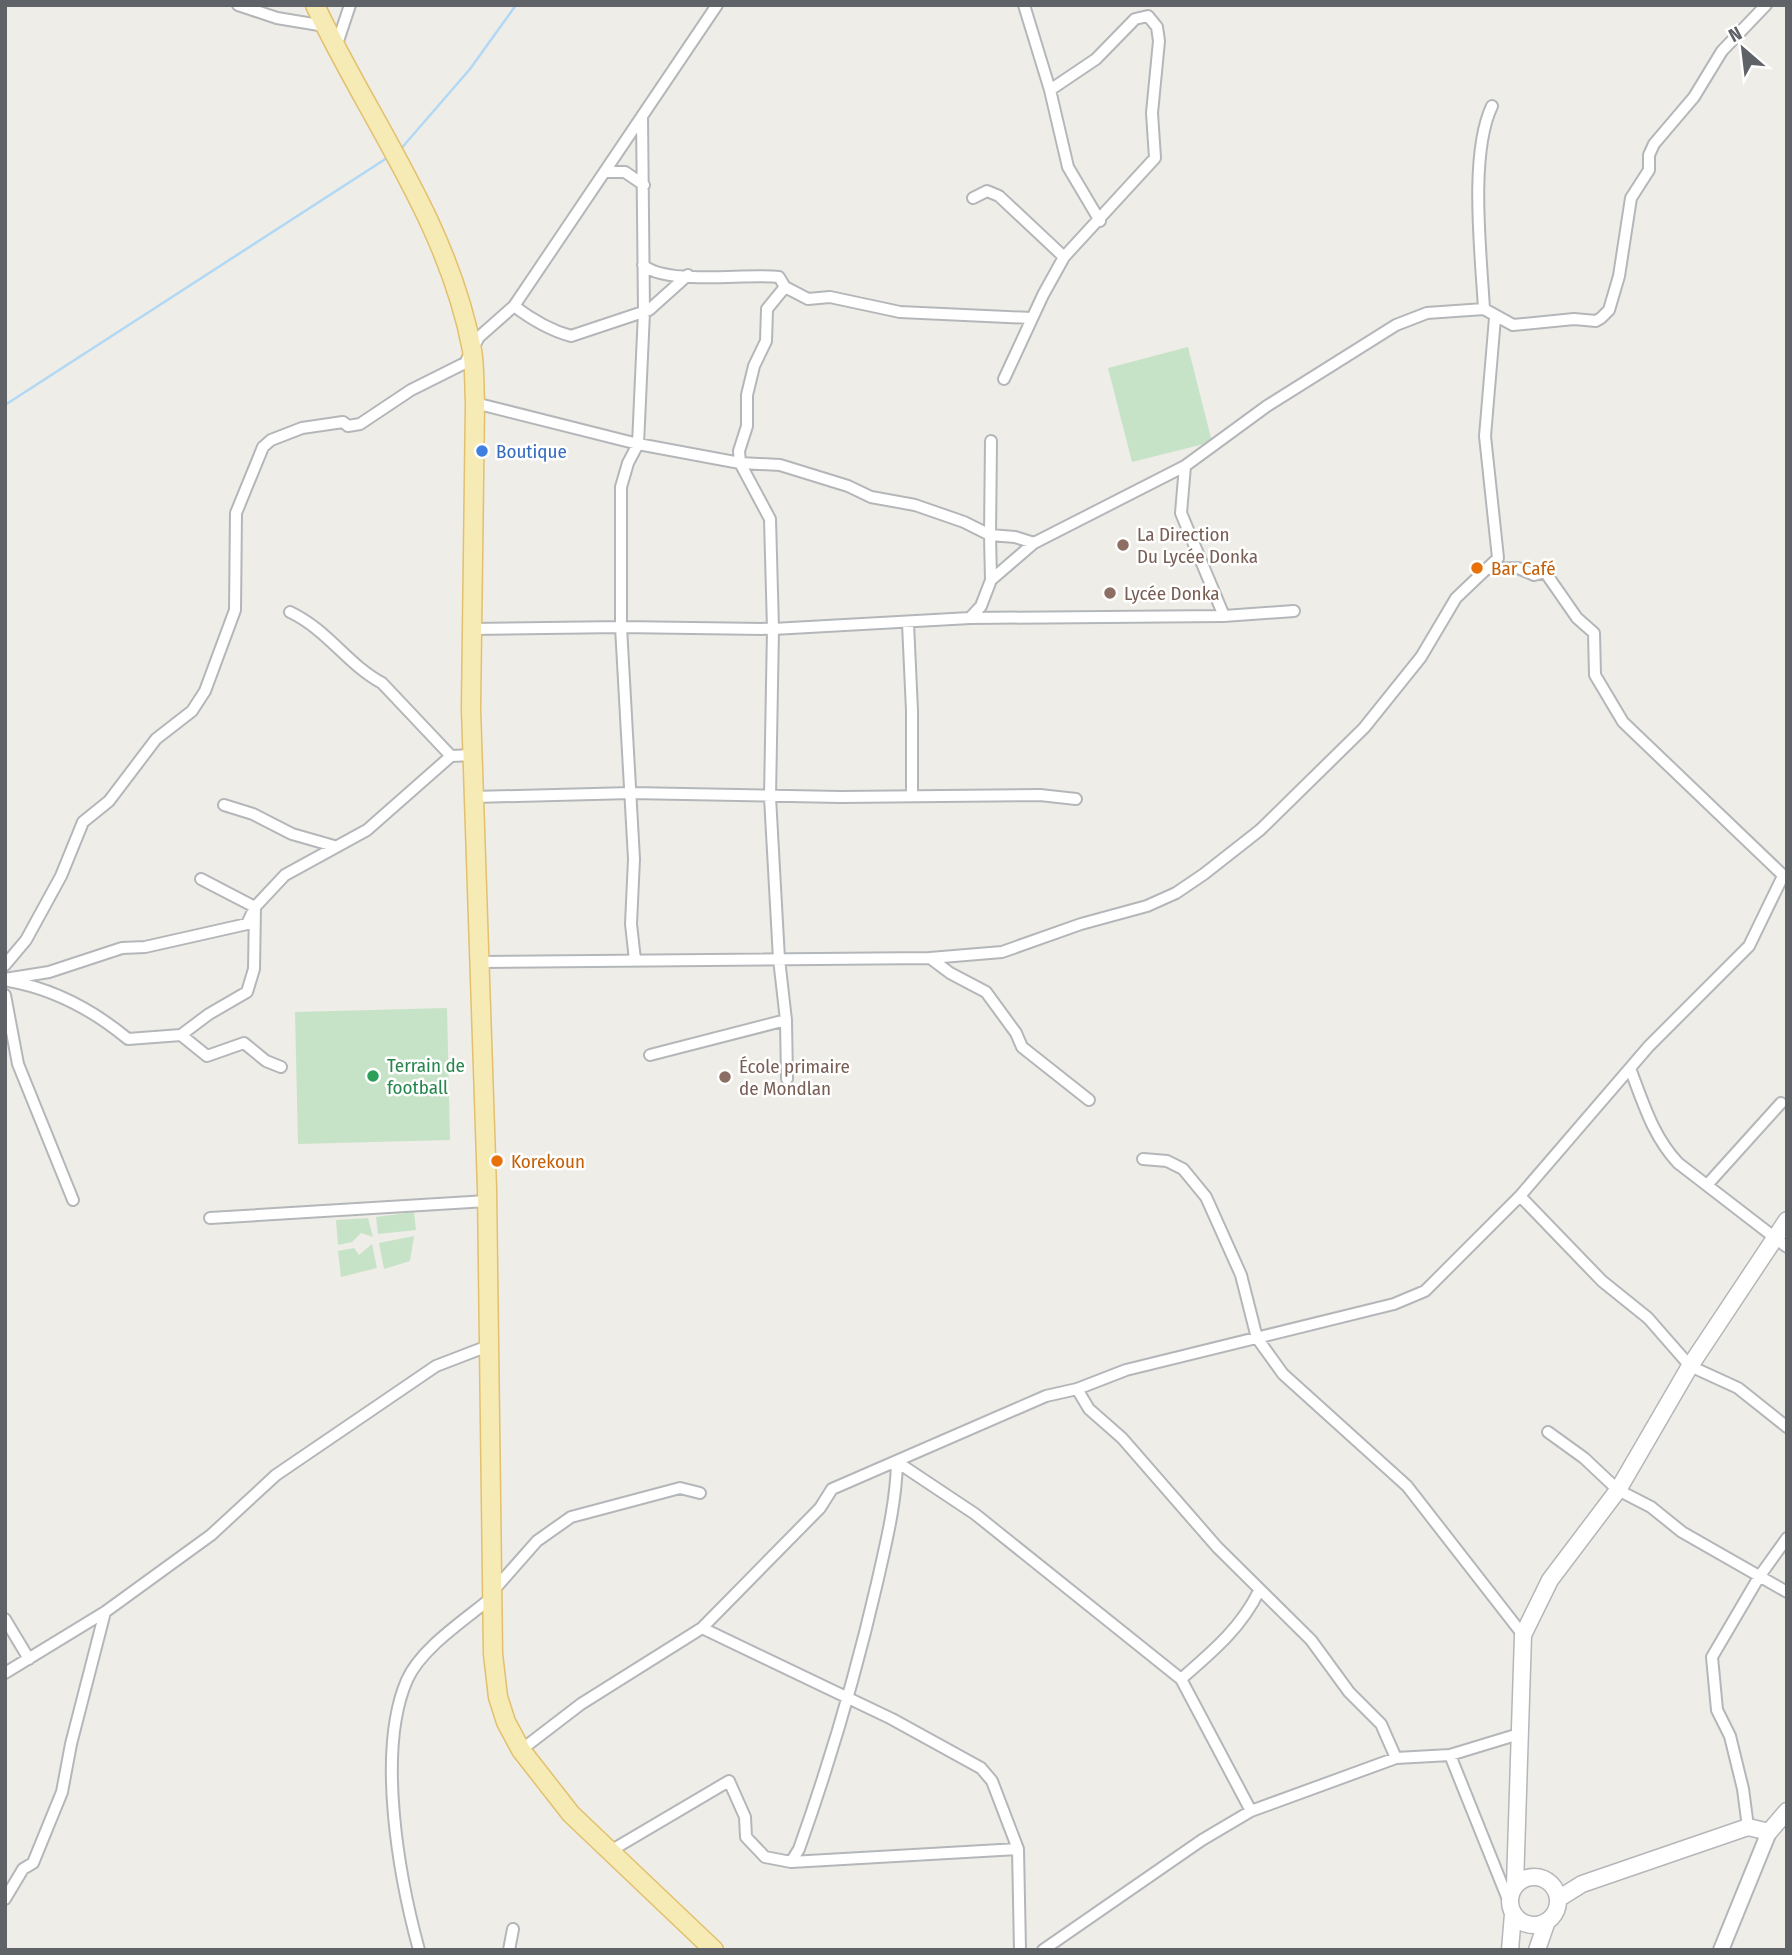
<svg xmlns="http://www.w3.org/2000/svg" width="1792" height="1955" font-family="'Fira Sans Condensed',sans-serif">
	<style>
		.green { fill: #c7e3c7 }
		.lines { fill: none; stroke-linecap: round; stroke-linejoin: round }
		.stream { stroke: #b1d8f5; stroke-width: 2.5 }
		.minor-casing { stroke: #b4b7ba; stroke-width: 14 }
		.tertiary-casing { stroke: #b4b7ba; stroke-width: 18 }
		.secondary-casing { stroke: #b4b6ba; stroke-width: 19 }
		.primary-casing { stroke: #e2c06e; stroke-width: 21 }
		.minor { stroke: #fff; stroke-width: 10 }
		.tertiary { stroke: #fff; stroke-width: 14 }
		.secondary { stroke: #fff; stroke-width: 16 }
		.primary { stroke: #f6ebb5; stroke-width: 18 }
		.shop-dot { fill: #3f7fe0; stroke: #fff; stroke-width: 2.5 }
		.education-dot { fill: #8d6e63; stroke: #fff; stroke-width: 2.5 }
		.food-dot { fill: #e8710a; stroke: #fff; stroke-width: 2.5 }
		.leisure-dot { fill: #2e9e5b; stroke: #fff; stroke-width: 2.5 }
		.labels { text-anchor: middle; stroke-width: 5; stroke-linejoin: round; paint-order: stroke }
		.shop-label { font-size: 19px; fill: #366cbe; stroke: #fff; text-anchor: start }
		.education-label { font-size: 19px; fill: #785e54; stroke: #fff; text-anchor: start }
		.food-label { font-size: 19px; fill: #c56008; stroke: #fff; text-anchor: start }
		.leisure-label { font-size: 19px; fill: #27864d; stroke: #fff; text-anchor: start }
	</style>
	<rect width="100%" height="100%" fill="#efede7"/>
	<path class="green" d="M1188,347l24,95 -80,20 -24,-94z
		M447,1008l3,132 -152,4 -3,-132z
		M414,1212l2,18 -38,4 -2,-17z
		M368,1218l5,19 -12,-4 -9,9 -14,3 -2,-25z
		M414,1236l-4,25 -26,8 -5,-26z
		M372,1244l5,24 -36,9 -3,-26 16,-3 5,7z"/>
	<g class="lines">
		<path class="stream" d="M399,151l71,-82 46,-64
			M5,405l382,-247"/>
		<g class="minor-casing">
			<path id="minor" d="M238,5l39,13 48,8
				M1024,5l26,85 18,77 32,54
				M336,47l14,-42
				M605,172h20l19,13
				M973,198l14,-7 12,5 65,61
				M643,265c25,21 102,8 136,12l6,10 23,12 22,-2 70,15 131,6
				M785,287l-18,22 -1,32 -12,25 -7,29v31l-8,25 1,12 40,2 68,21 23,11 44,8 49,17 26,13 1,45
				M514,306c17,13 35,24 57,30l78,-26 39,-35
				M1484,309c-3,-55 -15,-155 8,-203
				M1004,379l39,-84 21,-38 91,-99 -3,-45 7,-72 -2,-14 -9,-11 -13,3 -39,40 -46,31
				M475,403l163,41 102,19 30,56 3,110 -3,168 9,162 7,61 1,59
				M991,441l-1,94 25,2 19,6
				M1185,466l-4,47 43,103
				M1486,569l32,-1 16,7 11,-3 32,46 17,15 1,42 28,47 164,157
				M290,612c38,18 58,53 92,71l69,73
				M970,618l11,-12 10,-26 43,-37 151,-77 82,-60 129,-81 31,-12 57,-4 29,16 61,-6 22,2 5,-3 8,-8 10,-34 12,-78 18,-28v-15l5,-11 40,-47 28,-46 44,-46
				M908,623l4,88v85
				M471,629l150,-2 152,2 197,-11 254,-2 70,-5
				M474,797l157,-4 210,4 199,-2 36,4
				M224,805l29,9 39,20 42,12
				M930,958l20,15 36,19 30,41 6,14 67,53
				M635,960l-4,-36 3,-65 -13,-232v-140l7,-24 10,-19 6,-132 -2,-196
				M481,962l449,-4 72,-6 79,-28 66,-18 29,-13 28,-19 56,-44 104,-102 57,-71 35,-59 42,-40 -13,-122 10,-118
				M5,965l21,-25 35,-64 22,-54 26,-21 47,-62 36,-28 13,-20 30,-81 1,-97 27,-66 8,-7 31,-12 41,-6 5,4 12,-2 51,-34 54,-27 14,-26 35,-31 203,-301
				M5,979l44,-7 73,-24 23,-1 102,-23 8,-17 30,-32 82,-45 84,-74 22,-1
				M9,981c45,8 84,29 119,58l53,-4 26,21 37,-13 22,18 15,6
				M5,995l13,69 55,136
				M181,1035l28,-21 38,-22 7,-23 1,-62 -54,-28
				M650,1055l136,-35
				M1631,1071c13,34 22,65 47,92l109,84
				M1143,1159l24,2 16,8 23,28 35,78 16,63 26,36 124,112 116,149
				M1707,1185l74,-82
				M1520,1196l82,85 46,37 42,48 48,22 49,39
				M210,1218l277,-17
				M1077,1389l12,20 33,29 95,109 94,93 38,52 32,32 15,34
				M1548,1432l36,26 34,32 33,17 31,25 105,60
				M897,1462l78,52 206,165 70,132
				M493,1591l44,-50 34,-24 109,-29 20,5
				M5,1619l24,40
				M702,1628l190,91 89,49 11,13 26,68 -227,13 8,-13c31,-87 57,-175 78,-266 9,-40 19,-79 20,-121
				M5,1673l100,-61 106,-77 65,-60 160,-109 52,-20
				M1181,1679c31,-27 60,-51 78,-88
				M521,1750l60,-46 121,-76 118,-120 12,-19 214,-93 31,-7 49,-19 268,-66 31,-13 95,-95 129,-150 100,-100 34,-70
				M1450,1755l59,147
				M1748,1827l-5,-38 -13,-53 -13,-26 -5,-53 47,-80 28,-39
				M1018,1849l2,101
				M612,1850l117,-69 16,36 1,20 19,20 26,5
				M5,1899l18,-30 10,-6 29,-71 9,-48 34,-132
				M419,1950c-20,-73 -43,-199 -12,-270 14,-32 58,-60 84,-82
				M509,1950l4,-21
				M1043,1950l159,-110 49,-29 145,-53 54,-3 69,-21"/>
		</g>
		<g class="tertiary-casing">
			<path id="tertiary" d="M1721,1950l48,-118"/>
		</g>
		<g class="secondary-casing">
			<path id="secondary" d="M1510 1901a24 24 0 1 1 48 0a24 24 0 1 1-48 0Z
				M1515,1885l8,-250 27,-55 68,-90 72,-124 97,-146
				M1558,1899l24,-15 166,-57 21,5 18,-21
				M1510,1950l3,-36
				M1537,1950l10,-29"/>
		</g>
		<g class="primary-casing">
			<path id="primary" d="M315,5c54,115 133,217 157,345 3,17 2,36 3,53l-4,306 16,480 6,465 5,43 8,25 15,28 50,64 143,136"/>
		</g>
		<use href="#minor" class="minor"/>
		<use href="#tertiary" class="tertiary"/>
		<use href="#secondary" class="secondary"/>
		<use href="#primary" class="primary"/>
	</g>
	<circle class="shop-dot" cx="482" cy="451" r="7"/>
	<g class="education-dot">
		<circle cx="1123" cy="545" r="7"/>
		<circle cx="1110" cy="593" r="7"/>
		<circle cx="725" cy="1077" r="7"/>
	</g>
	<g class="food-dot">
		<circle cx="1477" cy="568" r="7"/>
		<circle cx="497" cy="1161" r="7"/>
	</g>
	<circle class="leisure-dot" cx="373" cy="1076" r="7"/>
	<g class="labels">
		<g class="shop-label">
			<text x="496" y="458">Boutique</text>
		</g>
		<g class="education-label">
			<text x="1137" y="541">La Direction<tspan x="1137" dy="22">Du Lycée Donka</tspan></text>
			<text x="1124" y="600">Lycée Donka</text>
			<text x="739" y="1073">École primaire<tspan x="739" dy="22">de Mondlan</tspan></text>
		</g>
		<g class="food-label">
			<text x="1491" y="575">Bar Café</text>
			<text x="511" y="1168">Korekoun</text>
		</g>
		<g class="leisure-label">
			<text x="387" y="1072">Terrain de<tspan x="387" dy="22">football</tspan></text>
		</g>
	</g>
	<rect width="1792" height="1955" fill="none" stroke="#5f6266" stroke-width="14"/>
	<g transform="translate(1743 49) rotate(332)" stroke="#ffffff" stroke-width="5" paint-order="stroke">
	<path d="M0-5L12 26L0 18L-12 26Z" fill="#5f6266"/>
	<text y="-10" font-size="19" font-weight="bold" text-anchor="middle" fill="#5f6266">N</text>
	</g>
</svg>
